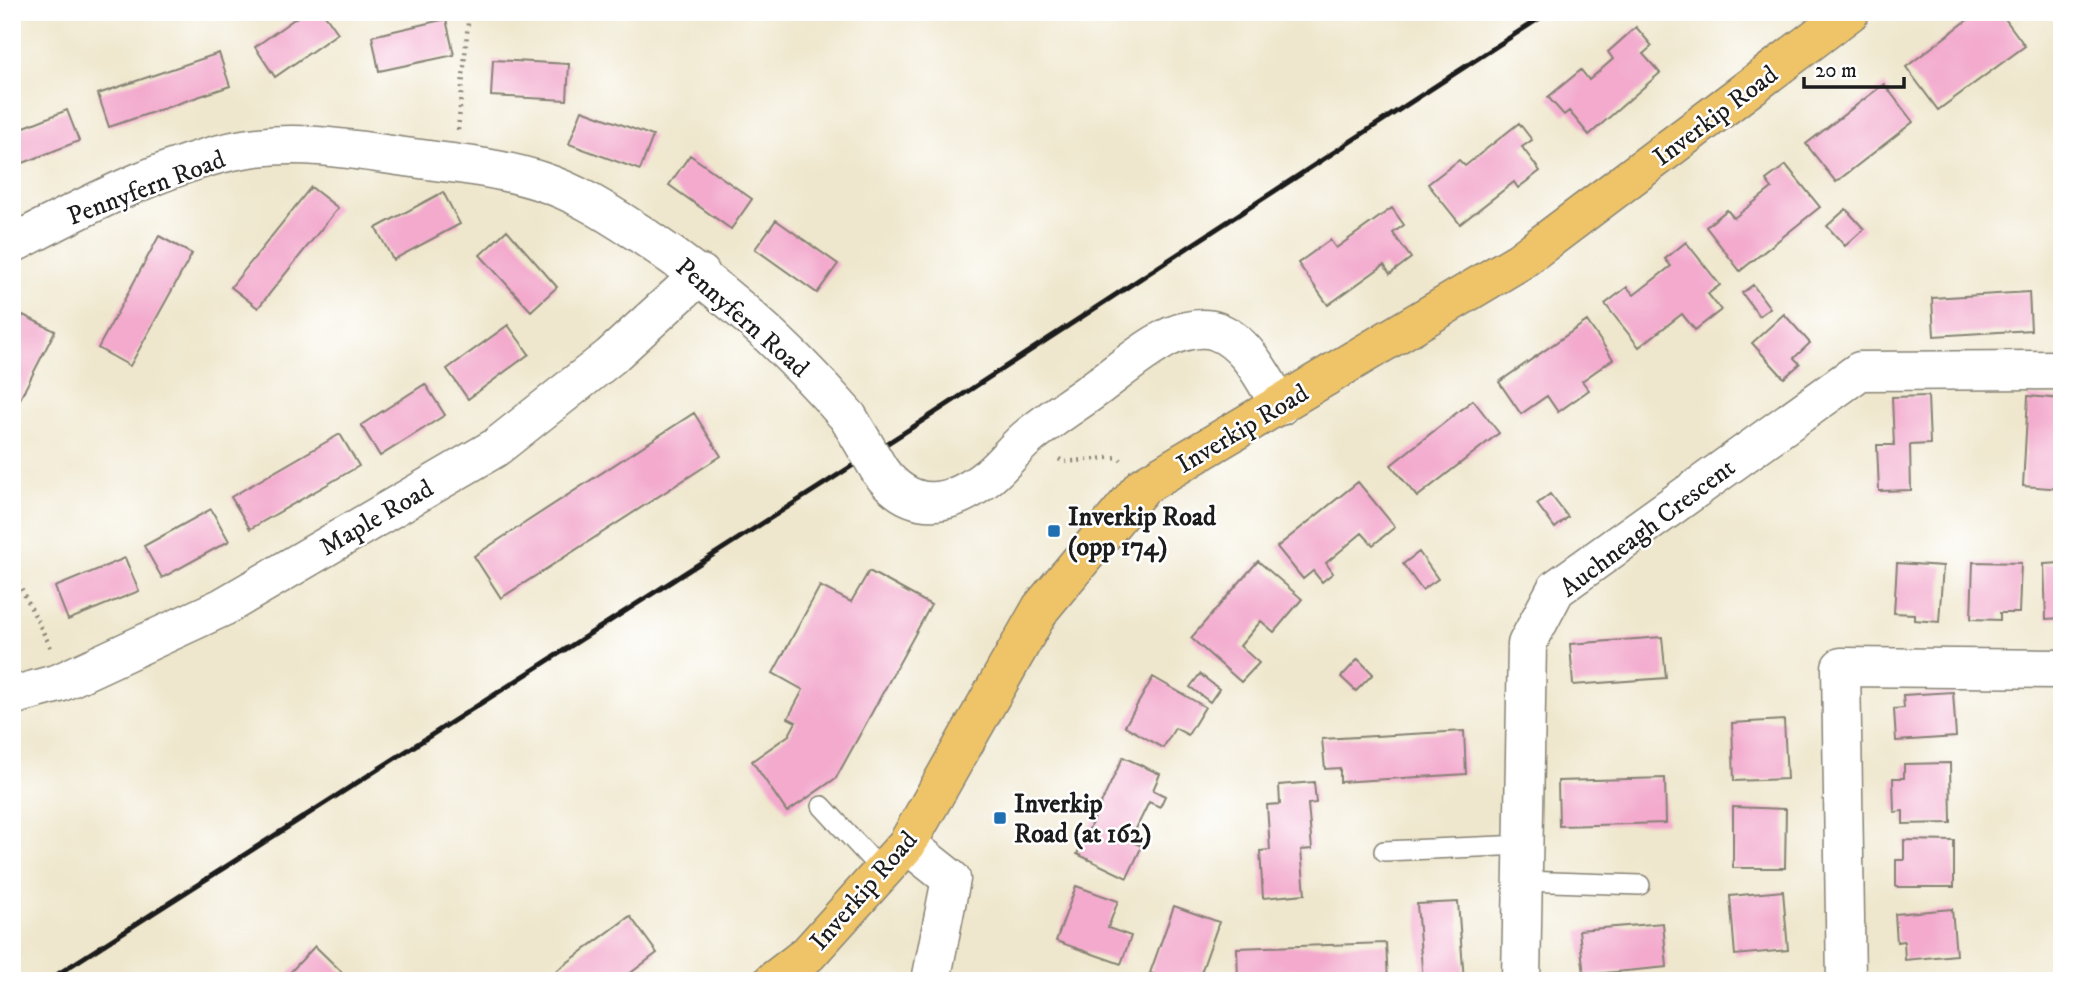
<svg xmlns="http://www.w3.org/2000/svg" width="2074" height="993" font-family="'IM FELL DW Pica',serif">
	<style>
		.building { fill: #f3aacd }
		.lines { fill: none; stroke-linecap: round; stroke-linejoin: round }
		.lane-casing { stroke: #868274; stroke-width: 22 }
		.street-casing { stroke: #868274; stroke-width: 41 }
		.highway-casing { stroke: #868274; stroke-width: 41 }
		.path { stroke: #868274; stroke-width: 4.5; stroke-dasharray: 2 5; stroke-linecap: butt }
		.lane { stroke: #fff; stroke-width: 19 }
		.street { stroke: #fff; stroke-width: 38 }
		.highway { stroke: #efc469; stroke-width: 38 }
		.rail { stroke: #1c1c1c; stroke-width: 5 }
		.street-bridge-casing { stroke: #868274; stroke-width: 41; stroke-linecap: butt }
		.street-bridge { stroke: #fff; stroke-width: 38 }
		.poi-dot { fill: #1f6fb2; stroke: #fff; stroke-width: 2.5 }
		.labels { text-anchor: middle; stroke-width: 5; stroke-linejoin: round; paint-order: stroke }
		.street-label { font-size: 26px; fill: #1c1c1c; stroke: #fff }
		.poi-label { font-size: 26px; font-weight: bold; fill: #1c1c1c; stroke: #fff; text-anchor: start }
	</style>
	<rect width="100%" height="100%" fill="#fff"/>
	<filter id="ink" filterUnits="userSpaceOnUse"><feTurbulence type="fractalNoise" baseFrequency=".0143" numOctaves="2"/><feDisplacementMap in="SourceGraphic" scale="14" xChannelSelector="R" yChannelSelector="G"/><feConvolveMatrix kernelMatrix="1 2 1 2 8 2 1 2 1" color-interpolation-filters="sRGB"/></filter>
	<filter id="wash" filterUnits="userSpaceOnUse"><feTurbulence type="fractalNoise" baseFrequency=".00686" numOctaves="4" result="noise"/><feDisplacementMap in="SourceGraphic" scale="28" xChannelSelector="R" yChannelSelector="G"/><feGaussianBlur stdDeviation="1.57" result="paint"/><feColorMatrix in="noise" values="0 0 0 0 0 0 0 0 0 0 0 0 0 0 0 0 0 1.4 0 .05"/><feComposite in="paint" operator="in"/></filter>
	<g filter="url(#wash)">
		<rect width="100%" height="100%" fill="#efe7cd"/>
		<g id="blocks">
			<path class="building" d="M304,12h19l15,21 -63,44 -20,-30z
				M1978,12h22l25,34 -87,64 -32,-43z
				M446,19l8,36 -75,16 -7,-35z
				M1636,27l16,19 -9,8 17,19 -71,62 -20,-24 -5,4 -16,-18 33,-27 8,10 24,-21 -5,-7z
				M219,53l11,33 -121,41 -11,-33z
				M493,60l76,4 -2,36 -76,-4z
				M1884,84l29,38 -77,60 -30,-38z
				M67,110l12,31 -66,26 -1,-35z
				M582,110l71,26 -13,34 -71,-26z
				M1519,123l13,17 -10,7 18,24 -22,17 -4,-6 -54,42 -32,-40 31,-24 6,6z
				M690,155l62,44 -21,30 -62,-44z
				M1786,165l34,42 -80,64 -34,-44 21,-17 7,8 38,-30 -6,-8z
				M311,187l27,21 -80,100 -27,-21z
				M443,192l17,32 -67,36 -17,-32z
				M1392,208l12,17 -11,8 18,25 -21,16 -6,-9 -56,40 -30,-42 32,-23 6,8z
				M1846,209l18,20 -19,17 -18,-20z
				M776,220l62,44 -21,29 -62,-44z
				M507,230l50,57 -26,24 -51,-56z
				M159,236l33,18 -62,112 -32,-18z
				M1686,242l34,43 -12,9 13,16 -26,20 -13,-16 -43,33 -34,-43 22,-17 7,8 37,-29 -6,-7z
				M1753,285l17,23 -11,8 -17,-23z
				M2029,292l2,38 -97,6 -2,-38z
				M1784,314l26,29 -16,15 6,6 -16,14 -32,-35z
				M23,315l32,16 -35,68 -8,-4v-59z
				M1587,321l26,38 -31,22 7,9 -31,22 -11,-16 -26,18 -22,-32z
				M508,325l21,29 -61,45 -21,-30z
				M425,384l20,31 -65,41 -19,-31z
				M1928,396l2,48 -20,1 1,45 -32,1 -2,-46h17l-2,-48z
				M2028,396l34,3v90l-39,-3z
				M1473,400l26,33 -82,64 -26,-32z
				M694,413l27,43 -220,142 -27,-42z
				M340,434l19,32 -109,63 -19,-32z
				M1358,482l37,45 -22,18 -11,-12 -36,30 7,10 -11,9 -9,-11 -10,8 -26,-32z
				M1550,494l18,23 -13,11 -18,-24z
				M211,509l18,32 -67,37 -18,-32z
				M1419,552l19,27 -16,11 -19,-26z
				M125,558l14,33 -71,29 -13,-33z
				M1258,561l44,38 -28,33 -13,-11 -21,25 19,17 -18,19 -50,-44z
				M1973,562l48,1 -2,50h-19v7l-29,-1z
				M1897,563l46,3 -4,56 -25,-2v-6l-20,-1z
				M2062,563v55l-16,1 -2,-55z
				M869,571l62,34 -95,173 -49,34 -35,-51 37,-26 7,-13 -8,-4 15,-28 -30,-17 47,-87 31,16z
				M1662,637l4,41 -93,7 -3,-41z
				M1358,659l15,15 -17,17 -15,-14z
				M1200,674l19,15 -9,13 -20,-15z
				M1153,677l52,30 -17,28 -13,-7 -12,20 -38,-22z
				M1953,692l3,45 -60,4 -2,-32 10,-1 -1,-13z
				M1784,720l3,59 -53,2 -2,-58z
				M1464,731l2,43 -126,8v-14l-15,1 -3,-30z
				M1123,757l37,17 -7,16 12,6 -5,11 -11,-5 -19,39 12,5 -15,32 -50,-24z
				M1950,763l1,60 -48,1v-13l-9,1 -1,-34h11v-14z
				M1665,778l1,45 -107,3 -1,-45z
				M1314,782l2,21 -8,1 4,45 -11,1 4,44 -42,4 -3,-47 10,-1 -3,-45 13,-1 -1,-19z
				M1733,807l53,2 -1,59h-52z
				M1904,840l50,1v46h-58v-27h8z
				M1076,886l42,15 -10,27 23,8 -10,28 -65,-23z
				M1783,891l5,59 -53,5 -5,-59z
				M1458,902l6,79h-41l-6,-77z
				M1174,906l45,16 -21,59h-26l-22,-8z
				M1952,909l4,46 -51,5 -1,-19 -7,1 -2,-28z
				M630,916l27,37 -37,28h-63l-5,-7z
				M1663,923l4,44 -83,8 -5,-45z
				M1386,943l2,38h-150l-1,-33z
				M315,946l33,32 -3,3h-63z"/>
		</g>
	</g>
	<g filter="url(#ink)">
		<use href="#blocks" fill-opacity="0" stroke="#868274" stroke-width="2"/>
		<g class="lines">
			<g class="lane-casing">
				<path id="lane" d="M822,806l62,67
					M1384,851l140,-6
					M1523,881l117,4"/>
			</g>
			<g class="street-casing">
				<path id="street" d="M12,244c70,-36 167,-88 245,-97 50,-6 99,3 148,10 45,6 92,10 135,24 38,12 69,33 102,54 78,52 145,111 206,182
					M880,471c32,43 71,36 109,5 14,-11 24,-26 38,-38 23,-19 49,-35 73,-53 19,-14 39,-31 60,-43 14,-9 39,-17 56,-11 31,11 48,48 64,75
					M12,696l47,-13 164,-76 272,-159 115,-91 91,-83
					M907,844l44,35 -20,102
					M1521,981l6,-337 29,-55 304,-218 202,-1
					M1846,981l-5,-314 221,2"/>
			</g>
			<g class="highway-casing">
				<path id="highway" d="M773,981l35,-27 99,-110 134,-236 102,-122 377,-225 330,-249"/>
			</g>
			<path class="path" d="M458,130l11,-118
				M1059,459l5,3 54,-5 3,3
				M12,570l39,78"/>
			<use href="#lane" class="lane"/>
			<use href="#street" class="street"/>
			<use href="#highway" class="highway"/>
			<path class="rail" d="M47,981l869,-556 633,-413"/>
			<g class="street-bridge-casing">
				<path id="street-bridge" d="M848,417l32,54"/>
			</g>
			<use href="#street-bridge" class="street-bridge"/>
		</g>
	</g>
	<g class="poi-dot">
		<rect x="1047" y="524" width="14" height="14" rx="3.5"/>
		<rect x="993" y="811" width="14" height="14" rx="3.5"/>
	</g>
	<g class="labels">
		<g class="street-label">
			<text transform="translate(1715 115) rotate(-37)" y="9">Inverkip Road</text>
			<text transform="translate(146 187) rotate(-21)" y="9">Pennyfern Road</text>
			<text transform="translate(743 317) rotate(41)" y="9">Pennyfern Road</text>
			<text transform="translate(1242 428) rotate(-31)" y="9">Inverkip Road</text>
			<text transform="translate(376 517) rotate(-30)" y="9">Maple Road</text>
			<text transform="translate(1647 527) rotate(-37)" y="9">Auchneagh Crescent</text>
			<text transform="translate(863 890) rotate(-49)" y="9">Inverkip Road</text>
		</g>
		<g class="poi-label">
			<text x="1068" y="525">Inverkip Road<tspan x="1068" dy="30">(opp 174)</tspan></text>
			<text x="1014" y="812">Inverkip<tspan x="1014" dy="30">Road (at 162)</tspan></text>
		</g>
	</g>
	<rect width="2074" height="993" fill="none" stroke="#fff" stroke-width="42"/>
	<path d="M1804 77v10h100v-10" fill="none" stroke="#1c1c1c" stroke-width="3.5"/>
	<text x="1815" y="77" font-size="21" fill="#1c1c1c" stroke="#ffffff" stroke-width="5" paint-order="stroke">20 m</text>
</svg>
